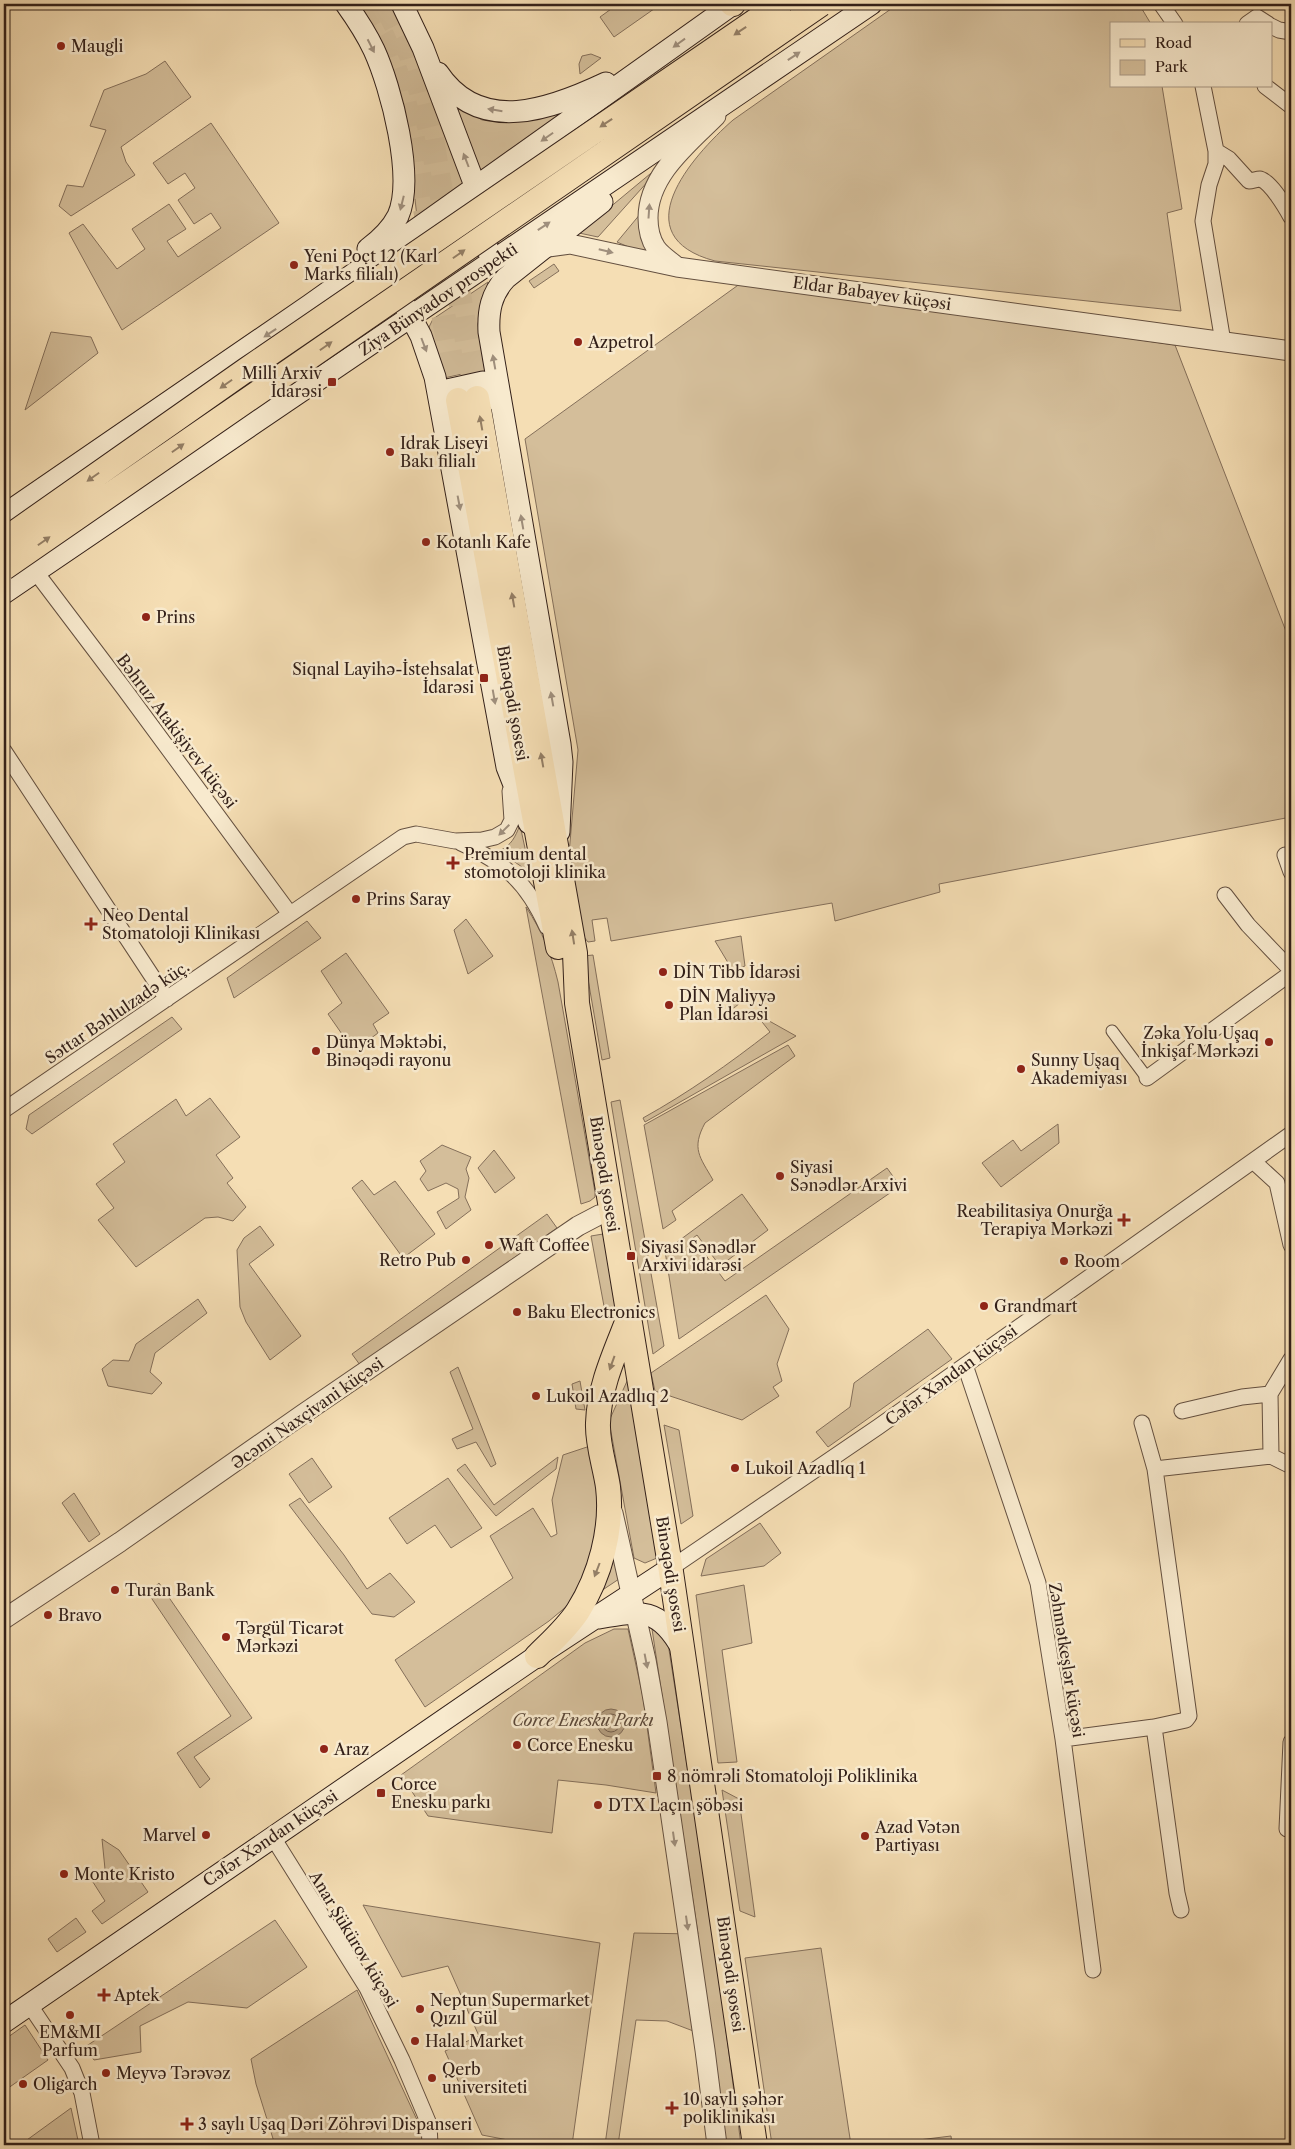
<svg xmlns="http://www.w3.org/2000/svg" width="1295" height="2149" font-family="'Libre Caslon Text',serif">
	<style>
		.green { fill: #d4be9a; stroke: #846f5a }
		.water { fill: #b39d7f; stroke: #806b56 }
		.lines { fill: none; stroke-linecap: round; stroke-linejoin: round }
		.shore { stroke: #735e4c; stroke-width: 1 }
		.primary-tunnel { stroke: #ceb895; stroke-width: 24; stroke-dasharray: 24 12; stroke-linecap: butt }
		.pedestrian-casing { stroke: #645040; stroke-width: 13 }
		.minor-casing { stroke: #645040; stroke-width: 17 }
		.tertiary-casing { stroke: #645040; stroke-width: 21 }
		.secondary-casing { stroke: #332019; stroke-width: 23 }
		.primary-casing { stroke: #332019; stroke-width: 26 }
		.pedestrian { stroke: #f8eace; stroke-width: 11 }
		.minor { stroke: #f8eace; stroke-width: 15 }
		.tertiary { stroke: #f8eace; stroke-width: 19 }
		.secondary { stroke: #f8eace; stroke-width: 21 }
		.primary { stroke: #f5deb4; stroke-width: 24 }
		.primary-bridge-casing { stroke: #332019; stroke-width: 26; stroke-linecap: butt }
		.primary-bridge { stroke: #f5deb4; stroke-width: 24 }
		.oneway { fill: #947f66 }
		.oneway2 { fill: #9f8f7d }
		.poi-dot { fill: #8f2418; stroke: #f8eace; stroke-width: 2 }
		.labels { text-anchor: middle; stroke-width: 5; stroke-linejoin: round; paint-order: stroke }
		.poi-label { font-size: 16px; fill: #332019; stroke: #f8eace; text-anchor: start }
		.street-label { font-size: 16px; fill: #332019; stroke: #f8eace }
		.park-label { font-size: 16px; font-style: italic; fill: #5b4839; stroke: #f8eace }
	</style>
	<rect width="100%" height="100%" fill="#f5deb4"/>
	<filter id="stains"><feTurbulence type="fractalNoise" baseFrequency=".004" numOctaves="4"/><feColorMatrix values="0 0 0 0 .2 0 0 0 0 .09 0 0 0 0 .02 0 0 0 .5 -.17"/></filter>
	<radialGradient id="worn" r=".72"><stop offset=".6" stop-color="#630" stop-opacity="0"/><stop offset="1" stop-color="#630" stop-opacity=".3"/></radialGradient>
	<path class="green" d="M357,4h38l70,178 -48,35 -6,-53z
		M618,4h43l-47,33 -14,-20z
		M898,4h241l12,20h-40v62h51l20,123 -15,4 14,98 -466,-50c-93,-25 -24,-104 18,-141z
		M591,54l10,4 -21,16 -1,-10 3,-8z
		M165,61l26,36 -70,50 5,15 9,13 -64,41 -12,-10 8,-21 16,2 23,-57 -16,-4 14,-36 42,-16z
		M449,99l33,21 29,2 52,-9 -83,58z
		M211,123l68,100 -157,107 -53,-97 14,-9 34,45 28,-20 -13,-20 37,-25 17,25 -19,12 11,16 43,-29 -10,-15 -17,11 -16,-24 17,-12 -10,-15 -17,11 -15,-21z
		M668,159l-70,78 -19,-4z
		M646,207l5,38 -6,9 -28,-12z
		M554,264l5,7 -25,17 -5,-7z
		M488,282l-10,42 6,45 -40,9 -15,-51 4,-8z
		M741,283l434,62 114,294 2,10v168l-352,67 1,8 -105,29 -3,-18 -221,38 -4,-23 -15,2 3,21 -7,1 -4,-5 -15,-83 9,-104 -53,-311z
		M51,332l40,5 7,16 -73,57z
		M520,825l11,51 -9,-9 -23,-16c13,-6 16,-14 21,-26z
		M526,907c17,26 25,46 32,75l37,210v5l-5,4 -9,3z
		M466,919l27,37 -25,18 -14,-44z
		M307,921l14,17 -87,60 -7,-20z
		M741,936l4,30 -12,5 -18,-30z
		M346,953l43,60 -16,11 5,9 -19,14h-8l-23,-33 14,-11 -21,-32z
		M593,955l17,103 -8,2 -18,-104z
		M746,987c-3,14 -6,18 -18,24l2,-10z
		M755,1013l41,23 -151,86 -2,-4c45,-25 86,-54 127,-86z
		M172,1017l10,12 -150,105 -6,-5 3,-14z
		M788,1045l7,11 -90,67c-14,26 -5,34 8,57l-41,31 4,9 -13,9 -19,-104z
		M210,1098l30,39 -24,18 17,23 -6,5 19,24 -13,14 -15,-4 -13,1 -69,49 -38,-47 16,-12 -18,-24 29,-22 -12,-18 63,-45 10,17z
		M620,1100l44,246 -11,8 -42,-252z
		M1058,1124l1,19 -58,44 -19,-24 31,-23 8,11z
		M442,1145l29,12 -5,12 3,9 -4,19 6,13 -25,19 -9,-17 22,-14 -1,-9 -12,-6 -18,8 -8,-12 6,-8 -6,-10z
		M494,1150l21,28 -20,15 -17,-25z
		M887,1168l13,18 -221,153 -14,-88 77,-57 26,36 -48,36 -23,-31 -4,3 32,43z
		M362,1180l12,15 21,-14 40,53 -32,24 -51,-70z
		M547,1214l10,14 -197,137 -8,-11z
		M260,1226l14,19 -25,19 52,72 -31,24 -24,-38 -6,-15 -3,-57 7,-12z
		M603,1234l15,80 -12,3 -15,-81z
		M766,1295l23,34 -12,35 5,17 -9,6 6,9 -37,24 -87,-29 -4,-18z
		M198,1299l9,14 -52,40 -5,19 12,11 -10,11 -44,-8 -6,-17 11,-9 16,1 7,-17z
		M928,1329l24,30 -124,88 -12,-15 34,-25 4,-24z
		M458,1367l38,97 -5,3 -15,-25 -19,7 -5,-10 21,-10 -23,-57z
		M628,1379l29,179 -12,5 -11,-5 -25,-137z
		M580,1381l5,29 -9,-1 -4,-25z
		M664,1425l15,5 14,86 -12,8z
		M590,1446l9,47 -1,44 -14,47 -17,22 -18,15 -124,86 -30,-47 118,-82 -23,-42 43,-28 18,29 6,-3 -5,-34 11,-45z
		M558,1457l-2,12 -60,47 -39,-46 8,-6 29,41z
		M312,1458l20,29 -23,16 -20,-29z
		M448,1478l34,50 -31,20 -16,-23 -28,19 -18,-26z
		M74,1493l26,41 -11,8 -27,-39z
		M300,1498l44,57 23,34 23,-16 25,29 -21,15 -22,-3 -83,-109z
		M760,1523l21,30 -17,13 -63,10 5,-17z
		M614,1541l8,36 -21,14z
		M159,1583l93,135 -58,39 16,22 -10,9 -23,-35 54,-37 -83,-123z
		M744,1585l8,58 -30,7 15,112 -19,1 -22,-168z
		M614,1629h14l15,68 13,96 -50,-8 -48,-5 -6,53 -124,-17 -27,-41 184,-132z
		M652,1629l15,8 46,294 28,214h-17l-15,-108 -42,-16 -31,-1 -18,125h-13l29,-212 64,1z
		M722,1790l17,9 16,118 -15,-6z
		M102,1839l17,11 29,42 -46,32 -10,-13 13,-10 -14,-22h15z
		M363,1905l237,38 -28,202h-64v-5l-26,-5 -37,-84 34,-15 -31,-70 -46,11z
		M76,1918l10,14 -29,20 -9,-13z
		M275,1920l32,47 -60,41 -59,-6 -48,24 1,26 -47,8 -9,-13z
		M821,1948l30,197h-79l-27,-187z
		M357,1990l67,145 -2,10h-147l-19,-61 -5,-25z
		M25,2025l23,35 -44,31v-51z
		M71,2108l8,37h-59z
		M951,2136l1,9h-74z"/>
	<path class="water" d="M597 1723a14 14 0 1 1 28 0a14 14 0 1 1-28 0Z"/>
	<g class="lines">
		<path class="shore" d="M602 1723a9 9 0 1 1 18 0a9 9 0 1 1-18 0Z"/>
		<path class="primary-tunnel" d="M364,4l20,35 16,44 13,56 45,261
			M385,4l26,51 6,22 14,57 46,264"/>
		<g class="pedestrian-casing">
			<path id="pedestrian" d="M1112,1031l35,47"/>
		</g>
		<g class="minor-casing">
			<path id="minor" d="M1161,4l14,20
				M1247,24l10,-7 11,7
				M1271,26l8,4 12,2
				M1203,86l13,65v13l-7,21 -6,36 20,121
				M1265,86l26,20
				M1216,151l13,8 20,22c3,0 8,-2 11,-2 11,3 26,29 31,38
				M35,571l90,119 165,224
				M4,751l163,248
				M461,843c44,20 66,39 86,84
				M1285,855l6,17
				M1225,895l23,30 43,45
				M1147,1078l144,-105
				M4,1110l399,-273 13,-3 39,7 27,-1 13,-3 12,-7 5,-10 -2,-29
				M1253,1161l24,22 14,62
				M1291,1359l-21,35 1,62 20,10
				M965,1365l73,218 25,156 30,231
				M1182,1411l60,-14 28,-3
				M1155,1469l116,-13
				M671,1568l207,-141 413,-293
				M1154,1727l23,166 4,17
				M1063,1739l91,-12 32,-7 3,-4 -34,-247 -13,-46
				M1287,1829l4,-87
				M272,1836l95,152 35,72 27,64 1,21
				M29,2004l43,64 10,25 10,52"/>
		</g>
		<g class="tertiary-casing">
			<path id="tertiary" d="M541,248l29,-4 107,23 614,84
				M676,266c-7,-6 -15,-11 -20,-18 -6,-9 -8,-19 -8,-30 0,-43 40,-74 68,-102
				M613,1513l33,147 11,62 48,328 12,95
				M4,1619l116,-77 183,-128 275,-188 21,-11 13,-2"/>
		</g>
		<g class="secondary-casing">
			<path id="secondary" d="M346,4c10,14 20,29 28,46 17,37 41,128 24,166 -7,14 -18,24 -30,33
				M402,4l21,44 62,164 3,20 -2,17
				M438,73c42,63 113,36 168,10
				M405,306l16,30 14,41 72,390 22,56
				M443,412v-15l4,-7 36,-8 8,3 8,17
				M4,515l306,-210 423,-301
				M4,593l867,-589
				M559,832l3,-70 -2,-18 -71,-412c-1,-21 2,-38 17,-54l96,-76
				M599,1618c42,-8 61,-10 83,31
				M4,2022l533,-366 134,-88"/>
		</g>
		<g class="primary-casing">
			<path id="primary" d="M732,4h1
				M477,398l98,555 2,50 93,562 85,580
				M458,400l100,547
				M537,1656c14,-14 30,-28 41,-45 22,-35 35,-82 30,-124 -3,-21 -11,-43 -10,-64 1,-37 18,-72 31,-106"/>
		</g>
		<use href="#pedestrian" class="pedestrian"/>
		<use href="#minor" class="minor"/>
		<use href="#tertiary" class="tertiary"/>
		<use href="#secondary" class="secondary"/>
		<use href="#primary" class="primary"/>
		<g class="primary-bridge-casing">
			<path id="primary-bridge" d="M4,540l242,-170 534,-366
				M4,568l817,-564"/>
		</g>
		<use href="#primary-bridge" class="primary-bridge"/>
	</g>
	<defs><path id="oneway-solid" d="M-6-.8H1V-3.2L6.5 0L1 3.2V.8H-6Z" transform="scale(1.25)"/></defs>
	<g class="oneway">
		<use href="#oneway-solid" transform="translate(740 31) rotate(146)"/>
		<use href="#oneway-solid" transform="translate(606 123) rotate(146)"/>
		<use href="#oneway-solid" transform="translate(459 254) rotate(-35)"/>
		<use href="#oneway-solid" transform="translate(326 346) rotate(-35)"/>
		<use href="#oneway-solid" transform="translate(226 384) rotate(145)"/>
		<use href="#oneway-solid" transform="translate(481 423) rotate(-100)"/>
		<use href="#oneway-solid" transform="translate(178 448) rotate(-35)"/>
		<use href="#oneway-solid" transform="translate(93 477) rotate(145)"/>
		<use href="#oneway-solid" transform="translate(44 541) rotate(-35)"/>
		<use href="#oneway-solid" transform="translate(513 600) rotate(-100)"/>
		<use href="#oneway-solid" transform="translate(542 760) rotate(-100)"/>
		<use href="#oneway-solid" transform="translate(573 937) rotate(-99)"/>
		<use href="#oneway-solid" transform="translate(612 1363) rotate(110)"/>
		<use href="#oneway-solid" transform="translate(597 1570) rotate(111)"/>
	</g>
	<g class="oneway2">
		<use href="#oneway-solid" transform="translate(679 43) rotate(144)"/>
		<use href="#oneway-solid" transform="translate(371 46) rotate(63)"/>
		<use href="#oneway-solid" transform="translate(794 56) rotate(-34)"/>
		<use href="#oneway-solid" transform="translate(495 110) rotate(-171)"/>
		<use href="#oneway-solid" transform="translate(547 137) rotate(145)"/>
		<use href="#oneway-solid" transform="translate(466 160) rotate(-111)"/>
		<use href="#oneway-solid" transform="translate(402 203) rotate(104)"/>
		<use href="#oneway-solid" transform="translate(649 211) rotate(-86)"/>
		<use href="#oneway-solid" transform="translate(544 226) rotate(-34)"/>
		<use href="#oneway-solid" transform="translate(606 251) rotate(14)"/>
		<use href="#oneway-solid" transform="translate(270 333) rotate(146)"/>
		<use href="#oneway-solid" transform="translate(424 345) rotate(69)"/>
		<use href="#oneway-solid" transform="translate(494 362) rotate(-100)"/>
		<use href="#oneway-solid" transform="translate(459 503) rotate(79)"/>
		<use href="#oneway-solid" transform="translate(522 522) rotate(-100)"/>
		<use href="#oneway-solid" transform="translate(494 697) rotate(80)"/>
		<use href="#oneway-solid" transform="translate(552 699) rotate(-100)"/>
		<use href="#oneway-solid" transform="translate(504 830) rotate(135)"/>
		<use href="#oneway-solid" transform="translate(646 1661) rotate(79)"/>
		<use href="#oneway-solid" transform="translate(674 1839) rotate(82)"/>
		<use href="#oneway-solid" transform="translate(687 1923) rotate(82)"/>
	</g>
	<g class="poi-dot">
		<circle cx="61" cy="46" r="5"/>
		<circle cx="294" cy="265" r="5"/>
		<circle cx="578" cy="342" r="5"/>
		<rect x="327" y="377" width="10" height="10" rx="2.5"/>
		<circle cx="390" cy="452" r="5"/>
		<circle cx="426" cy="542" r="5"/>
		<circle cx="146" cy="617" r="5"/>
		<rect x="479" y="673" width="10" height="10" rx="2.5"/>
		<path d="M450.5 855.5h5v5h5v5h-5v5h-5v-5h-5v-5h5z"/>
		<circle cx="356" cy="899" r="5"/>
		<path d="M88.5 916.5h5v5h5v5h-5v5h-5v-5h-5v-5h5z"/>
		<circle cx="663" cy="972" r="5"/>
		<circle cx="669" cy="1005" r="5"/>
		<circle cx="1269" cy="1042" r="5"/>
		<circle cx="316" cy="1051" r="5"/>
		<circle cx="1021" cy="1069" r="5"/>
		<circle cx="780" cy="1176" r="5"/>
		<path d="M1121.5 1212.5h5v5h5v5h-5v5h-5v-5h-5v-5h5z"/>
		<circle cx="489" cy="1245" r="5"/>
		<rect x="626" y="1251" width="10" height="10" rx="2.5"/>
		<circle cx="466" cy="1260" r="5"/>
		<circle cx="1064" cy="1261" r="5"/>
		<circle cx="984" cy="1306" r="5"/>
		<circle cx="517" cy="1312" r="5"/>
		<circle cx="536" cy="1396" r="5"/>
		<circle cx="735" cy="1468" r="5"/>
		<circle cx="115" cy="1590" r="5"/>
		<circle cx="48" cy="1615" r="5"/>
		<circle cx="226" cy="1637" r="5"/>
		<circle cx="517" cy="1745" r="5"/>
		<circle cx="324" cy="1749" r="5"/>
		<rect x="652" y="1771" width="10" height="10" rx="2.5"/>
		<rect x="376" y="1788" width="10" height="10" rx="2.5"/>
		<circle cx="598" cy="1805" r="5"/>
		<circle cx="206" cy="1835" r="5"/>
		<circle cx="865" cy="1836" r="5"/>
		<circle cx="64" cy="1874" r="5"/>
		<path d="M101.5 1987.5h5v5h5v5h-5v5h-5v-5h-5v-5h5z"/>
		<circle cx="420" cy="2009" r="5"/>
		<circle cx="70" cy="2015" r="5"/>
		<circle cx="415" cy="2041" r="5"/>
		<circle cx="106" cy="2073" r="5"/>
		<circle cx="432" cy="2078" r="5"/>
		<circle cx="23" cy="2084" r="5"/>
		<path d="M669.5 2100.5h5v5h5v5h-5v5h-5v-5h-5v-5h5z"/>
		<path d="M184.5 2116.5h5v5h5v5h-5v5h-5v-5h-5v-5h5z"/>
	</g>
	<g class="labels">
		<g class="poi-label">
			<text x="71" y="52">Maugli</text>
			<text x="304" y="262">Yeni Poçt 12 (Karl<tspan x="304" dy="18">Marks filialı)</tspan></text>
			<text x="588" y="348">Azpetrol</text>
			<text x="322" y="379" text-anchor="end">Milli Arxiv<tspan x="322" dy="18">İdarəsi</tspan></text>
			<text x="400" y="449">Idrak Liseyi<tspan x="400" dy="18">Bakı filialı</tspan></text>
			<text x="436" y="548">Kotanlı Kafe</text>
			<text x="156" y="623">Prins</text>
			<text x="474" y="675" text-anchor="end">Siqnal Layihə-İstehsalat<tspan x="474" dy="18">İdarəsi</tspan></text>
			<text x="464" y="860">Premium dental<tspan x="464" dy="18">stomotoloji klinika</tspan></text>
			<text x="366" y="905">Prins Saray</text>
			<text x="102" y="921">Neo Dental<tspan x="102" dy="18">Stomatoloji Klinikası</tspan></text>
			<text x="673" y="978">DİN Tibb İdarəsi</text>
			<text x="679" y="1002">DİN Maliyyə<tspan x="679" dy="18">Plan İdarəsi</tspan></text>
			<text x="1259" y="1039" text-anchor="end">Zəka Yolu Uşaq<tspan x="1259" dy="18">İnkişaf Mərkəzi</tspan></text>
			<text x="326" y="1048">Dünya Məktəbi,<tspan x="326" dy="18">Binəqədi rayonu</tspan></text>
			<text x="1031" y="1066">Sunny Uşaq<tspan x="1031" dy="18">Akademiyası</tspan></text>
			<text x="790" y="1173">Siyasi<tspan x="790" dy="18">Sənədlər Arxivi</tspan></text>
			<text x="1113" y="1217" text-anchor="end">Reabilitasiya Onurğa<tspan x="1113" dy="18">Terapiya Mərkəzi</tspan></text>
			<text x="499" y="1251">Waft Coffee</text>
			<text x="641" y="1253">Siyasi Sənədlər<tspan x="641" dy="18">Arxivi idarəsi</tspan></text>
			<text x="456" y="1266" text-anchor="end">Retro Pub</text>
			<text x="1074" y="1267">Room</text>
			<text x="994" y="1312">Grandmart</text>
			<text x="527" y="1318">Baku Electronics</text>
			<text x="546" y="1402">Lukoil Azadlıq 2</text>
			<text x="745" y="1474">Lukoil Azadlıq 1</text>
			<text x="125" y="1596">Turan Bank</text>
			<text x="58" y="1621">Bravo</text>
			<text x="236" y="1634">Tərgül Ticarət<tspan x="236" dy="18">Mərkəzi</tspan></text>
			<text x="527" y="1751">Corce Enesku</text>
			<text x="334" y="1755">Araz</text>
			<text x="667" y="1782">8 nömrəli Stomatoloji Poliklinika</text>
			<text x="391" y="1790">Corce<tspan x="391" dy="18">Enesku parkı</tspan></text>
			<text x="608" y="1811">DTX Laçın şöbəsi</text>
			<text x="875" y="1833">Azad Vətən<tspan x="875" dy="18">Partiyası</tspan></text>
			<text x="196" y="1841" text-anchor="end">Marvel</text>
			<text x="74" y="1880">Monte Kristo</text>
			<text x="114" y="2001">Aptek</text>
			<text x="430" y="2006">Neptun Supermarket<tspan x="430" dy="18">Qızıl Gül</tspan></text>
			<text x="70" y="2038" text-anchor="middle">EM&amp;MI<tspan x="70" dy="18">Parfum</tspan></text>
			<text x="425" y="2047">Halal Market</text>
			<text x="442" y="2075">Qerb<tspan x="442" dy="18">universiteti</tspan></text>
			<text x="116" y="2079">Meyvə Tərəvəz</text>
			<text x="33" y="2090">Oligarch</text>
			<text x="683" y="2105">10 saylı şəhər<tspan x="683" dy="18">poliklinikası</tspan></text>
			<text x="198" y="2130">3 saylı Uşaq Dəri Zöhrəvi Dispanseri</text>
		</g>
		<g class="street-label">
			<text transform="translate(872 293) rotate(8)" y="6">Eldar Babayev küçəsi</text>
			<text transform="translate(438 299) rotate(-34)" y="6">Ziya Bünyadov prospekti</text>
			<text transform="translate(513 703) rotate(80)" y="6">Binəqədi şosesi</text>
			<text transform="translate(177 731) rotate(53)" y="6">Bəhruz Atakişiyev küçəsi</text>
			<text transform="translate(117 1012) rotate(-34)" y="6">Səttar Bəhlulzadə küç.</text>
			<text transform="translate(605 1174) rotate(81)" y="6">Binəqədi şosesi</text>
			<text transform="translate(951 1375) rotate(-36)" y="6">Cəfər Xəndan küçəsi</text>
			<text transform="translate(307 1413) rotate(-35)" y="6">Əcəmi Naxçivani küçəsi</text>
			<text transform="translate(671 1574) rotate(81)" y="6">Binəqədi şosesi</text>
			<text transform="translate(1067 1660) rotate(81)" y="6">Zəhmətkeşlər küçəsi</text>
			<text transform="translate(270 1838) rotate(-34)" y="6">Cəfər Xəndan küçəsi</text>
			<text transform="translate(354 1939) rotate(59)" y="6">Anar Şükürov küçəsi</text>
			<text transform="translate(731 1974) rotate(82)" y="6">Binəqədi şosesi</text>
		</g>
		<g class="park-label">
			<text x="583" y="1726">Corce Enesku Parkı</text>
		</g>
	</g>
	<rect width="1295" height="2149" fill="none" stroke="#f5deb4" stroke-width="20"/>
	<rect x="5" y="5" width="1285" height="2139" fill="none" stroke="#332019" stroke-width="2.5"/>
	<rect x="10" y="10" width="1275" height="2129" fill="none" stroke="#332019"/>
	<rect x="1110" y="22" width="162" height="65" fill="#f8eace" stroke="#a99986"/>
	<rect x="1120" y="39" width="25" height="8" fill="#f5deb4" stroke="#a99986"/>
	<text x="1155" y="48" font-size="15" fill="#332019">Road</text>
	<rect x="1120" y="60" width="25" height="15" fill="#d4be9a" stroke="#a99986"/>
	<text x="1155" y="72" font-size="15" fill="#332019">Park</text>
	<rect width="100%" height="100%" filter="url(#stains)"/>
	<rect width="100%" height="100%" fill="url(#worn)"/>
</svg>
